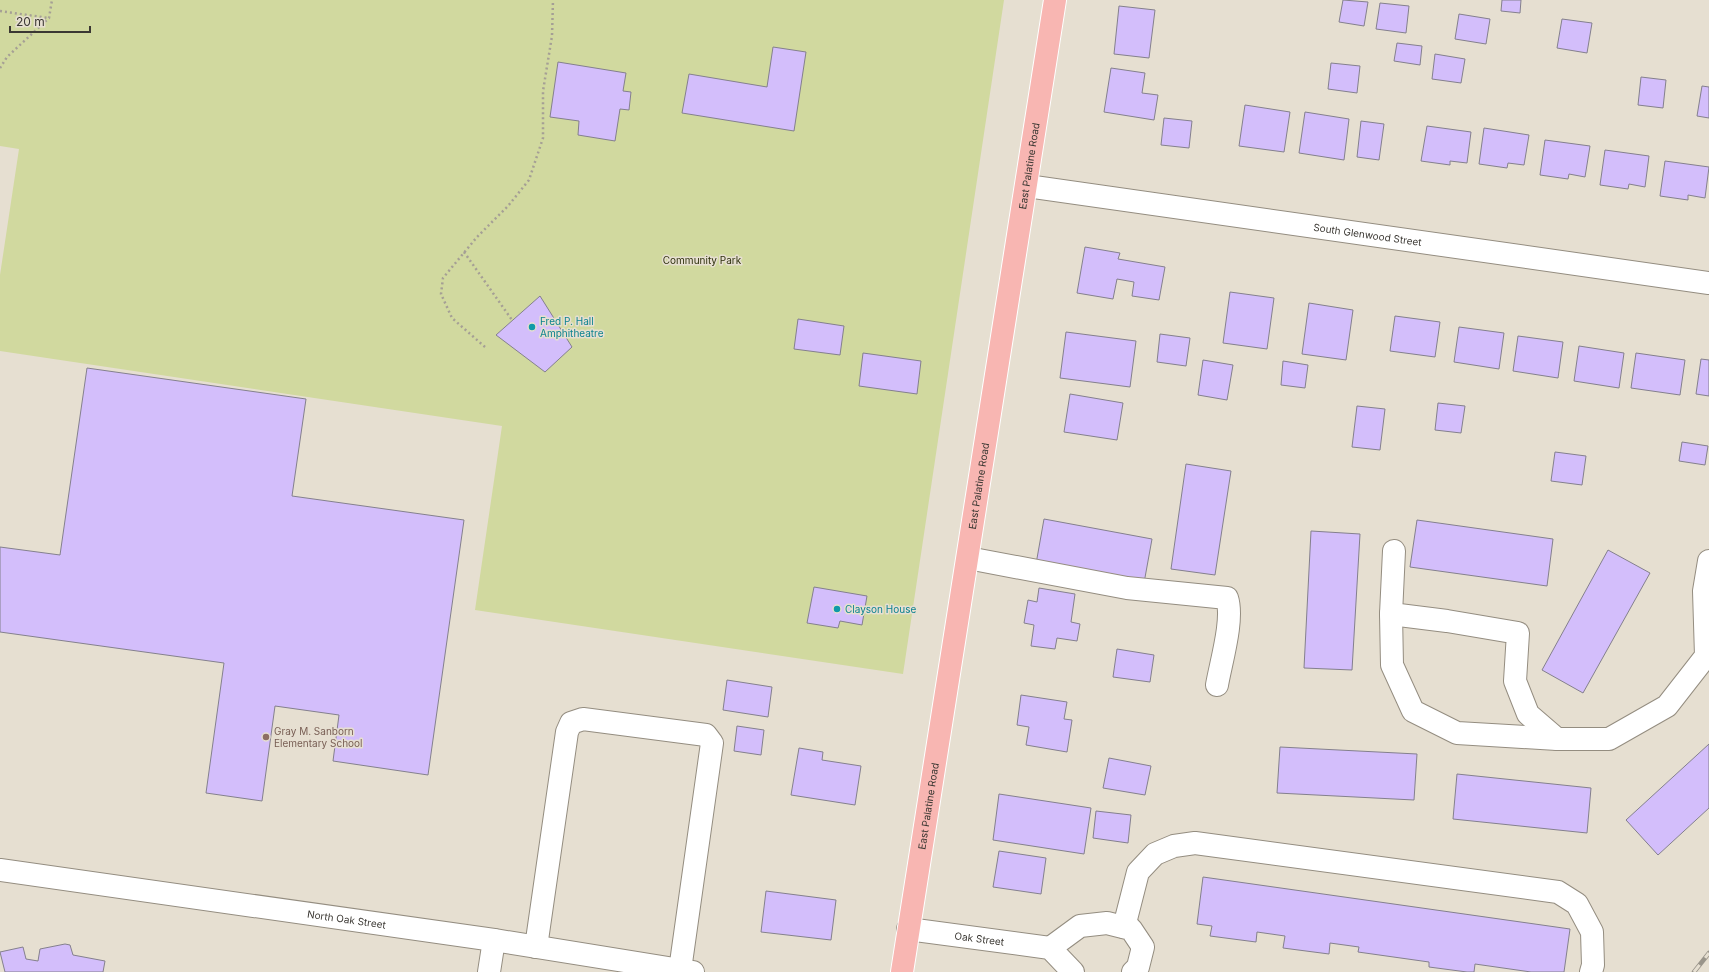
<svg xmlns="http://www.w3.org/2000/svg" width="1709" height="972" font-family="Inter,sans-serif">
	<style>
		.green { fill: #d1d99f }
		.building { fill: #d3befb; stroke: #84808d }
		.lines { fill: none; stroke-linecap: round; stroke-linejoin: round }
		.minor-casing { stroke: #948d80; stroke-width: 24 }
		.major-casing { stroke: #fff; stroke-width: 24 }
		.path { stroke: #a59f95; stroke-width: 2.5; stroke-dasharray: 2 3; stroke-linecap: butt }
		.minor { stroke: #fff; stroke-width: 22 }
		.major { stroke: #f8b6b2; stroke-width: 22 }
		.rail-casing { stroke: #99948a; stroke-width: 4.5 }
		.rail { stroke: #e6dfd1; stroke-width: 3; stroke-dasharray: 9; stroke-linecap: butt }
		.culture-dot { fill: #0f9aa8; stroke: #e6dfd1; stroke-width: 1.5 }
		.education-dot { fill: #8d6e63; stroke: #e6dfd1; stroke-width: 1.5 }
		.labels { text-anchor: middle; stroke-width: 3; stroke-linejoin: round; paint-order: stroke }
		.street-label { font-size: 10px; fill: #3b3833; stroke: #e6dfd1 }
		.park-label { font-size: 10px; fill: #2f320e; stroke: #e6dfd1 }
		.culture-label { font-size: 10px; fill: #0d838f; stroke: #e6dfd1; text-anchor: start }
		.education-label { font-size: 10px; fill: #785e54; stroke: #e6dfd1; text-anchor: start }
	</style>
	<rect width="100%" height="100%" fill="#e6dfd1"/>
	<path class="green" d="M0,0h1004l-101,674 -428,-64 27,-184 -502,-75v-76l19,-126 -19,-3z"/>
	<path class="building" d="M1343,0l25,2 -4,24 -25,-4z
		M1502,0h19l-1,13 -19,-2z
		M1380,3l29,3 -3,27 -30,-4z
		M1119,6l36,4 -6,48 -35,-4z
		M1459,14l31,5 -4,25 -31,-5z
		M1562,19l30,4 -5,30 -30,-5z
		M1397,43l25,3 -2,19 -26,-4z
		M773,47l33,5 -12,79 -112,-18 7,-39 78,13z
		M1435,54l30,5 -4,24 -29,-4z
		M558,62l68,11 -3,18 8,1 -2,18 -9,-1 -5,32 -37,-6 1,-14 -29,-4z
		M1331,63l29,3 -3,27 -29,-4z
		M1111,68l34,5 -3,20 16,2 -4,25 -50,-8z
		M1641,77l25,3 -3,28 -25,-3z
		M1702,86l7,1v31l-12,-2z
		M1245,105l45,7 -6,40 -45,-6z
		M1305,112l44,7 -5,41 -45,-7z
		M1164,118l28,3 -3,27 -28,-3z
		M1361,121l23,3 -5,36 -22,-3z
		M1427,126l44,6 -4,31 -17,-2v4l-29,-4z
		M1484,128l45,7 -5,30 -16,-2 -1,5 -28,-4z
		M1545,140l45,6 -5,31 -16,-3 -1,5 -28,-4z
		M1605,150l44,6 -4,31 -16,-3 -1,5 -28,-4z
		M1665,161l44,6 -4,31 -17,-3v5l-28,-4z
		M1085,247l35,6 -2,6 47,8 -6,33 -27,-4 2,-14 -17,-3 -4,20 -36,-6z
		M1230,292l44,6 -7,51 -44,-6z
		M540,296l32,51 -27,25 -49,-37z
		M1309,303l44,7 -7,50 -44,-6z
		M1395,316l45,6 -5,35 -45,-6z
		M798,319l46,7 -4,29 -46,-6z
		M1459,327l45,6 -5,36 -45,-7z
		M1066,332l70,9 -6,46 -70,-9z
		M1160,334l30,4 -4,28 -29,-4z
		M1518,336l45,6 -5,36 -45,-7z
		M1579,346l45,7 -5,35 -45,-7z
		M863,353l58,8 -4,33 -58,-8z
		M1636,353l49,7 -5,35 -49,-7z
		M1701,359l8,1v36l-13,-2z
		M1203,360l30,5 -6,35 -29,-5z
		M1283,361l25,4 -3,23 -24,-3z
		M87,368l219,31 -14,97 172,24 -36,255 -95,-14 6,-46 -64,-9 -13,95 -56,-8 18,-130 -224,-31v-85l60,8z
		M1070,394l53,9 -6,37 -53,-8z
		M1438,403l27,3 -4,27 -26,-3z
		M1357,406l28,3 -5,41 -28,-3z
		M1682,442l26,4 -3,19 -26,-4z
		M1555,452l31,4 -4,29 -31,-4z
		M1186,464l45,7 -16,104 -44,-6z
		M1044,519l108,20 -8,44 -108,-19z
		M1417,520l136,19 -6,47 -137,-19z
		M1311,531l49,3 -8,136 -48,-2z
		M1608,550l42,23 -67,120 -41,-23z
		M814,587l53,9 -5,29 -22,-4 -2,7 -31,-5z
		M1039,588l36,6 -4,28 9,2 -3,17 -20,-3 -2,11 -24,-3 3,-21 -10,-2 4,-23 9,2z
		M1117,649l37,6 -4,27 -37,-5z
		M727,680l45,7 -4,30 -45,-7z
		M1021,695l46,7 -3,17 8,1 -5,32 -41,-7 3,-18 -12,-2z
		M737,726l27,4 -3,25 -27,-4z
		M1709,744v64l-51,47 -32,-35z
		M1280,747l137,7 -3,46 -137,-7z
		M799,748l24,4 -1,8 39,6 -6,39 -64,-10z
		M1109,758l42,8 -6,29 -42,-7z
		M1457,774l134,14 -4,45 -134,-14z
		M999,794l92,14 -7,46 -91,-14z
		M1096,811l35,4 -3,28 -35,-5z
		M999,851l47,7 -5,36 -48,-7z
		M1203,877l367,52 -6,43h-33l-56,-8 -1,8h-7l-38,-5v-5l-71,-10 1,-5 -29,-4 -1,11 -46,-6 2,-12 -28,-4 -1,10 -46,-6 2,-10 -15,-2z
		M766,891l70,9 -5,40 -70,-8z
		M65,944l5,1 3,10 32,6 -2,11h-98l-5,-20 23,-5 3,12 12,2 2,-12z"/>
	<g class="lines">
		<g class="minor-casing">
			<g id="minor">
				<path id="s1" d="M1027,186l682,97"/>
				<path d="M1394,551l-3,63 1,51 21,46 44,22 100,6h52l58,-33 39,-50 -2,-65 5,-30"/>
				<path d="M968,558l159,30 100,10c7,21 -6,64 -10,87"/>
				<path d="M1391,614l56,7 71,12 -3,48 13,33 29,25"/>
				<path id="s2" d="M0,870l494,70 199,32"/>
				<path d="M1124,927l14,-55 17,-18 19,-8 21,-3 363,49 19,12 15,28 1,33 -2,7"/>
				<path id="s3" d="M908,929l142,19 23,24"/>
				<path d="M536,947l31,-215 4,-9 12,-4 123,16 6,8 -32,227"/>
				<path d="M1050,948l30,-22 27,-3 24,6 12,18 -5,20 -5,5"/>
				<path d="M489,972l5,-32"/>
			</g>
		</g>
		<g class="major-casing">
			<g id="major">
				<path id="s4" d="M902,972l153,-972"/>
			</g>
		</g>
		<path class="path" d="M0,11l48,7
			M0,68l7,-11 42,-39 3,-18
			M464,252l48,68
			M485,347l-33,-29 -11,-24 2,-16 34,-41 31,-31 21,-26 14,-42v-47l9,-55 1,-36"/>
		<use href="#minor" class="minor"/>
		<use href="#major" class="major"/>
		<g class="rail-casing">
			<path id="rail" d="M1694,972l15,-19"/>
		</g>
		<use href="#rail" class="rail"/>
	</g>
	<g class="culture-dot">
		<circle cx="532" cy="327" r="4"/>
		<circle cx="837" cy="609" r="4"/>
	</g>
	<circle class="education-dot" cx="266" cy="737" r="4"/>
	<g class="labels">
		<g class="street-label">
			<text dy="4" stroke="none"><textPath href="#s4" startOffset="816">East Palatine Road</textPath></text>
			<text dy="4" stroke="none"><textPath href="#s1" startOffset="344">South Glenwood Street</textPath></text>
			<text dy="4" stroke="none"><textPath href="#s4" startOffset="492">East Palatine Road</textPath></text>
			<text dy="4" stroke="none"><textPath href="#s4" startOffset="168">East Palatine Road</textPath></text>
			<text dy="4" stroke="none"><textPath href="#s2" startOffset="350">North Oak Street</textPath></text>
			<text dy="4" stroke="none"><textPath href="#s3" startOffset="72">Oak Street</textPath></text>
		</g>
		<g class="park-label">
			<text x="702" y="264">Community Park</text>
		</g>
		<g class="culture-label">
			<text x="540" y="325">Fred P. Hall<tspan x="540" dy="12">Amphitheatre</tspan></text>
			<text x="845" y="613">Clayson House</text>
		</g>
		<g class="education-label">
			<text x="274" y="735">Gray M. Sanborn<tspan x="274" dy="12">Elementary School</tspan></text>
		</g>
	</g>
	<path d="M10 26v6h80v-6" fill="none" stroke="#3b3833" stroke-width="2"/>
	<text x="16" y="26" font-size="12" fill="#3b3833" stroke="#e6dfd1" stroke-width="3" paint-order="stroke">20 m</text>
</svg>
